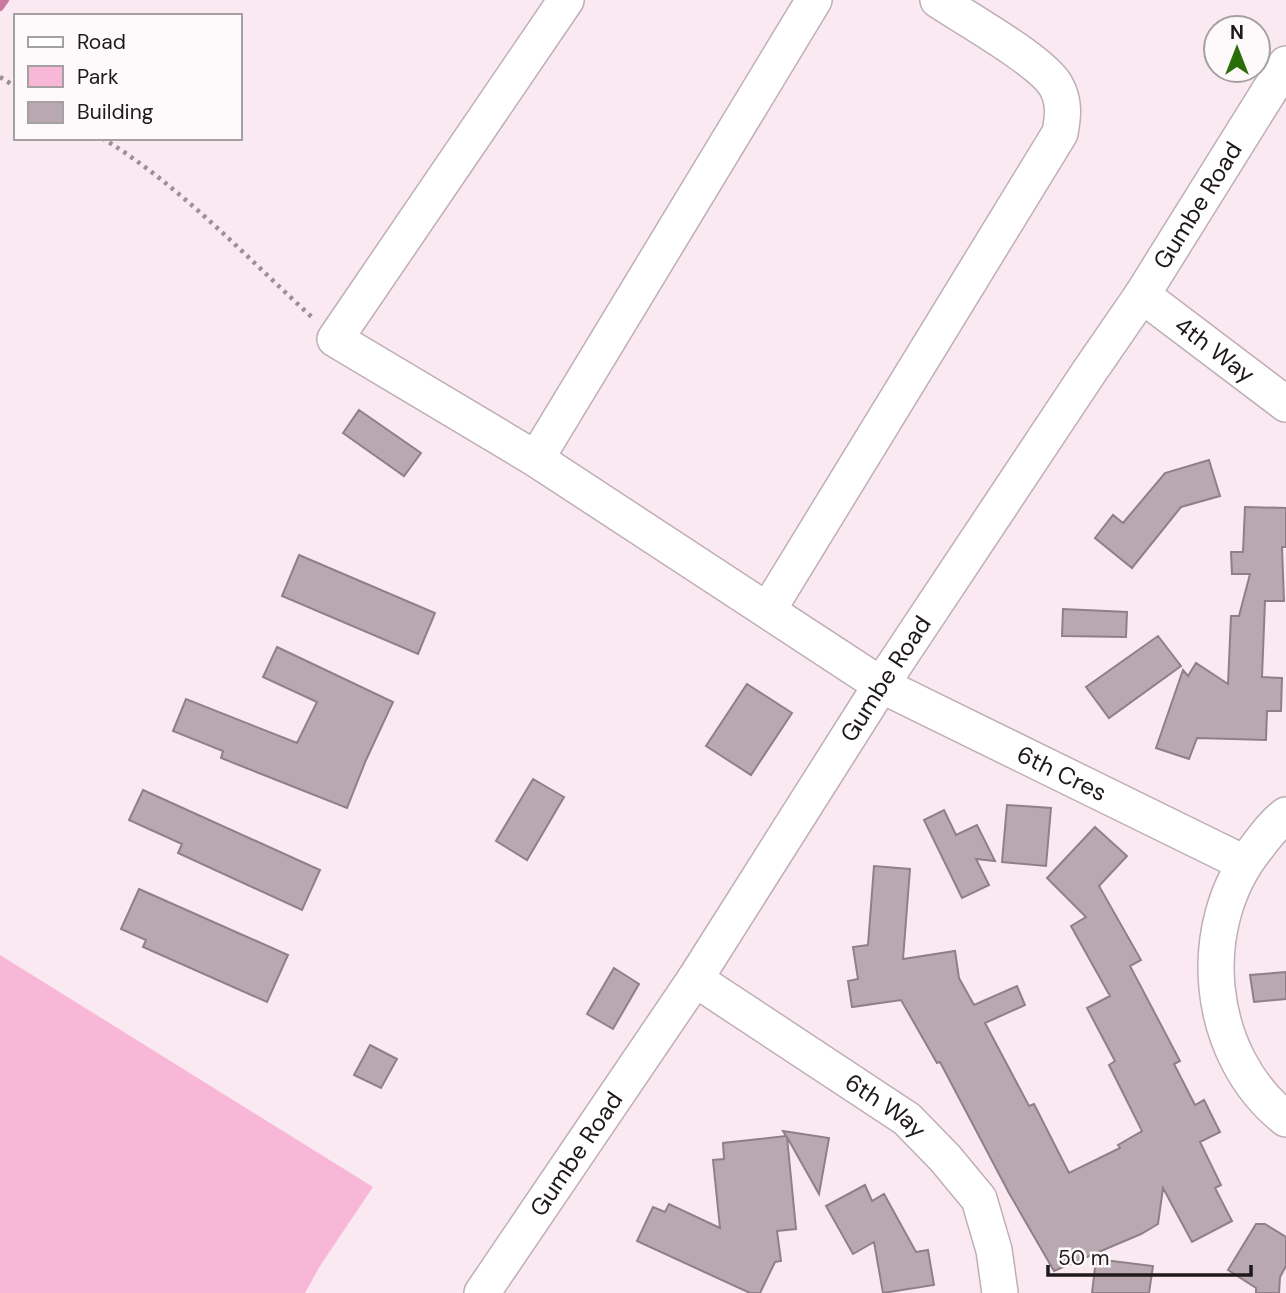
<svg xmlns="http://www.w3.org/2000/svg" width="1286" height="1293" font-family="'DM Sans',sans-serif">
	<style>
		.green { fill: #f9b7d7 }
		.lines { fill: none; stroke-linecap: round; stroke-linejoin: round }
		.stream { stroke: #ca78a2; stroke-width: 8 }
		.building { fill: #baa8b0; stroke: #907f87; stroke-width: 2 }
		.minor-casing { stroke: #bfaeb6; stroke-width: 38 }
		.path { stroke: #9c8f95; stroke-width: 4.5; stroke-dasharray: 3.5 5; stroke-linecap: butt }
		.minor { stroke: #fff; stroke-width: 35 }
		.labels { text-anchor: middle; stroke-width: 5; stroke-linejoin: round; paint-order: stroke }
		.street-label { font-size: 24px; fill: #1f191c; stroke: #fefafc }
	</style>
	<rect width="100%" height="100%" fill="#fbe9f1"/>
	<path class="green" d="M0,955l373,232 -53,79 -15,27h-305z"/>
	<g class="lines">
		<path class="stream" d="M0,7l5,-7"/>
	</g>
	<path class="building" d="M359,410l62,43 -17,23 -61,-43z
		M1209,460l11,36 -39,11 -49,61 -37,-30 18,-23 10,8 42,-50z
		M1245,507l41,1v39h-4l2,54h-19l-3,76 20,1 -1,33h-14l-1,29 -69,-2 -8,21 -33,-11 27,-78 5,6 8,-13 32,21 3,-68h8l11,-42h-18l-1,-22h12z
		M299,555l136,58 -17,41 -136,-58z
		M1063,609l64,3 -1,25 -64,-1z
		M1158,636l23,30 -72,52 -23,-31z
		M277,647l116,55 -27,58 -19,48 -126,-50 2,-7 -50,-20 13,-32 111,44 20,-41 -54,-25z
		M747,684l45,29 -41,62 -45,-29z
		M533,779l31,18 -37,63 -31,-19z
		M143,790l177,80 -18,40 -124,-57 4,-9 -53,-24z
		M1007,805l44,3 -5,58 -44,-4z
		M944,810l12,25 21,-10 18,36 -19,-2 13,26 -27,13 -38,-78z
		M1095,827l32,29 -28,30 42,74 -11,6 50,95 -6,3 21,41 9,-5 16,32 -20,10 21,43 -6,3 17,33 -40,21 -29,-54 -5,36 -17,10 -87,37 -45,-78 -69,-131 -3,1 -36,-63 -49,7 -4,-26 10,-2 -5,-32 15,-2 6,-79 36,3 -7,90 52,-8 4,27 15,27 43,-19 8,19 -40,18 44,83 5,-2 35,69 51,-25 -2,-3 24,-14 -33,-66 6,-4 -28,-53 23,-12 -39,-70 15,-9 -39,-39z
		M139,889l149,66 -21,47 -124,-55 3,-7 -25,-11z
		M614,968l25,16 -26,45 -26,-15z
		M1286,972v27l-32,3 -4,-27z
		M370,1045l27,14 -16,29 -27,-13z
		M783,1131l46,7 -10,56 -32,-57 9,92 -19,2 4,30 -6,1 -15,31h-10l-113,-52 16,-34 12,5 4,-8 51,24 -7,-68 11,-1 -1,-16 63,-7z
		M865,1185l7,16 12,-7 32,58 12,-2 6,35 -51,8 -9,-51 -21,12 -27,-48z
		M1256,1224h9l21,13v29l-6,11 -1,16h-23v-5l-28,-18z
		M1096,1259l57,7 -4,27h-57z"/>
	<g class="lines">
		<g class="minor-casing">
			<g id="minor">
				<path id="s1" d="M566,0l-231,339 201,120 345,226 363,178"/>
				<path id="s2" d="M1142,295l144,109"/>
				<path d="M536,459l278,-459"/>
				<path d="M768,610l292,-477c3,-16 5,-31 -4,-47 -14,-25 -91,-68 -118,-86"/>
				<path d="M1286,815c-12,9 -20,20 -29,32 -64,79 -52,208 29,272"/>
				<path id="s3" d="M695,979l212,140 38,39 34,41 15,51 6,43"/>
				<path id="s4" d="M482,1293l213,-314 186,-294 208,-313 53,-77 144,-231"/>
			</g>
		</g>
		<path class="path" d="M0,77l16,10
			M102,138c78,47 145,120 212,181"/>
		<use href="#minor" class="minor"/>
	</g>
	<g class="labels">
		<g class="street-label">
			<text dy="8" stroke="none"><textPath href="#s4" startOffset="1302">Gumbe Road</textPath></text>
			<text dy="8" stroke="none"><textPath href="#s2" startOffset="91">4th Way</textPath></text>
			<text dy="8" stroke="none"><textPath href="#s4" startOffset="735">Gumbe Road</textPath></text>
			<text dy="8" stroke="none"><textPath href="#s1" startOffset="1258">6th Cres</textPath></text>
			<text dy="8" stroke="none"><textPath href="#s3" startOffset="229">6th Way</textPath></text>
			<text dy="8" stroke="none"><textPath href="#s4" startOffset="168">Gumbe Road</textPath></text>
		</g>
	</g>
	<rect x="14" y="14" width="228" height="126" fill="#fefafc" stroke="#a5a0a2" stroke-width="2"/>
	<rect x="28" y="37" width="35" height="10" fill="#ffffff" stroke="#a5a0a2" stroke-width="2"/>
	<text x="77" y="49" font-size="21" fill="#1f191c">Road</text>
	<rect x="28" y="66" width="35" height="21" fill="#f9b7d7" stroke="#a5a0a2" stroke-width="2"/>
	<text x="77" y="84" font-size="21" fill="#1f191c">Park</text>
	<rect x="28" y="102" width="35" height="21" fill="#baa8b0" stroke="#a5a0a2" stroke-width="2"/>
	<text x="77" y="119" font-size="21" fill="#1f191c">Building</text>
	<g transform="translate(1237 49)"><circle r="33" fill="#fefafc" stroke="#a5a0a2" stroke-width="2"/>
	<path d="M0-5L12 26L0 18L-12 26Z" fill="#2a6e09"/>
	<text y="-10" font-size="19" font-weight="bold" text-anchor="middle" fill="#1f191c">N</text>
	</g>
	<path d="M1048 1265v10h203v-10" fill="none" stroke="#1f191c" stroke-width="3.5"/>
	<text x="1058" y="1265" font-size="21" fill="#1f191c" stroke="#fefafc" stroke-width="5" paint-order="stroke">50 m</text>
</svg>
